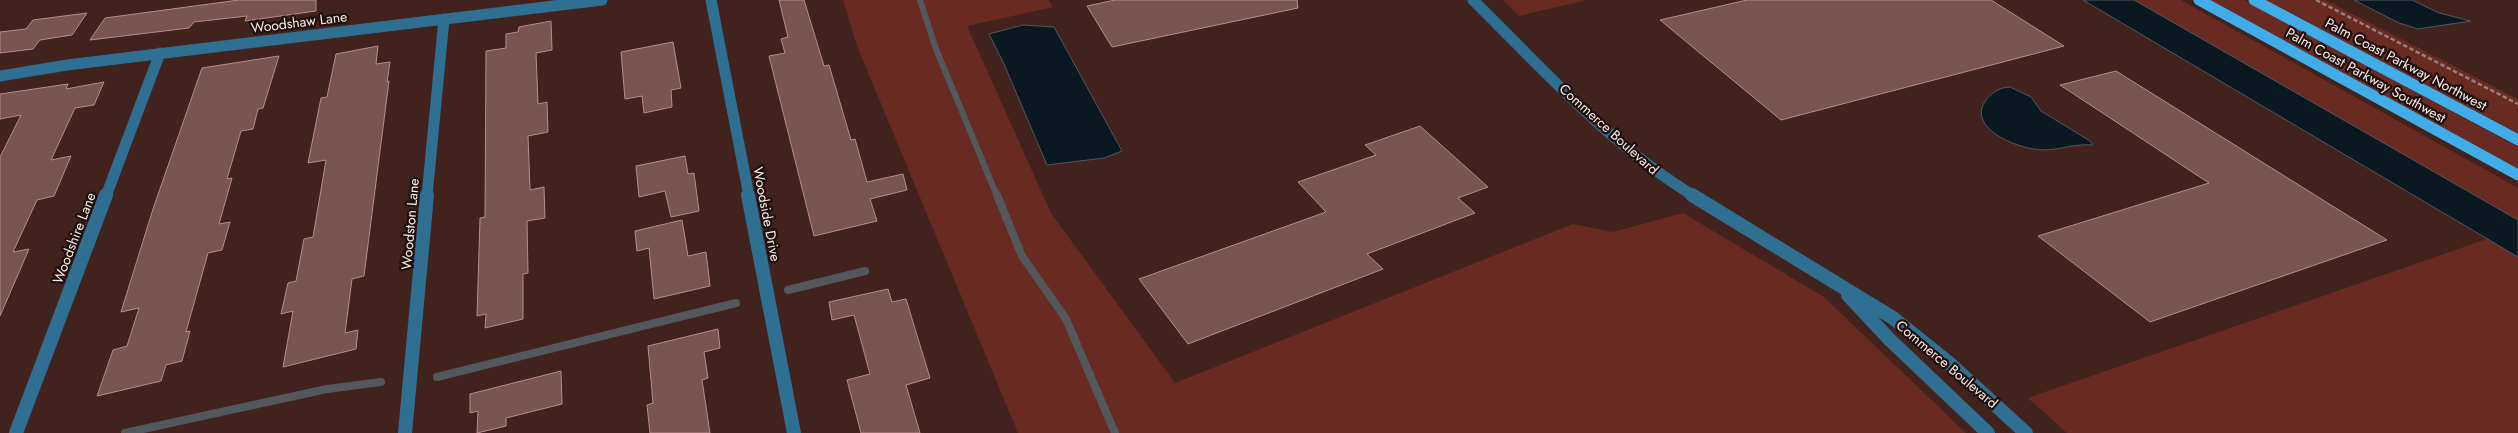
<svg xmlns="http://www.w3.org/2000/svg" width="2518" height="433" font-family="Jost,sans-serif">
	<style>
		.green { fill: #692a21 }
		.water { fill: #0a1821; stroke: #53585d }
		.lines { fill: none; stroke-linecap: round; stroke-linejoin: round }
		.stream-far1 { stroke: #53585d; stroke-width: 6 }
		.stream { stroke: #53585d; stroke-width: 8 }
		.building { fill: #79554f; stroke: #b68e87 }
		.path { stroke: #987f7a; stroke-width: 2.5; stroke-dasharray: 4.5 2.5; stroke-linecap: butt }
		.street-far1 { stroke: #2f6f92; stroke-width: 11 }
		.street { stroke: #2f6f92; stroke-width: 14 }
		.primary { stroke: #41ade8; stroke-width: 11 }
		.labels { text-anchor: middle; stroke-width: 4.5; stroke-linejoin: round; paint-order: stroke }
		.street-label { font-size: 14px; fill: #feece8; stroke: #1e100e }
	</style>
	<rect width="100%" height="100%" fill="#42221d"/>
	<path class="green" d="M843,0h205l5,7 -86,19 84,187 124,170 398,-159 40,8 70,-19 141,84 142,136h-948l-161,-387z
		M1503,0h84l-68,16z
		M2134,0h47l337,188v32z
		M2209,0h35l274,147v22z
		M2265,0h60l193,99v35z
		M2487,239l31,18v176h-451l-39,-35z"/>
	<path class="water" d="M2083,0h51l384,220v37z
		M2354,0h58l27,13 32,8 -53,8 -19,-6z
		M1023,25l31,2 68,124 -18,7 -57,7 -43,-101 -15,-30z
		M2010,87l21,10 10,14 49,30 3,4c-28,-2 -40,11 -72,1 -13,-4 -28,-11 -36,-22 -12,-17 8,-37 25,-37z"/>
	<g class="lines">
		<path class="stream-far1" d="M920,0l16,49 61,147"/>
		<path class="stream" d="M997,195l25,61 44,63 49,114
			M788,290l77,-19
			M437,377l299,-74
			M125,433l202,-44 54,-7"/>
	</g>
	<path class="building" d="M239,0h77v11l-71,10 2,-5 -53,6 -5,6 -99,12 15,-22z
		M779,0h25l20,66 5,-1 22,75 4,-1 12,43 36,-8 4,16 -37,9 7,22 -63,15 -45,-180 16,-3 -4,-14 7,-2z
		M1115,0h182l1,8 -186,39 -25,-41z
		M1747,0h244l73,46 -283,74 -121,-100z
		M87,13l-15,22 -32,5 -7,9 -33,4v-21l26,-3 7,-9z
		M551,21l1,29 -16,3 2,51 9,-2 1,30 -20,4 2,54 14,-3 1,31 -18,3 1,52 -5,1v45l-38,9 1,-14 -9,2 3,-98 5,-1 1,-166 20,-3v-14l12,-2 1,-5z
		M673,42l8,46 -10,2 1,17 -28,6 -2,-17 -17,3 -4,-47z
		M378,46l-2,18 14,-2 -3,20 2,-1 -25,195 -12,3 -7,54 13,-3 -2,19 -73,18 10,-56 -12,3 7,-31 8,-2 8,-42 9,-2 13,-77 -18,3 13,-65 6,-1 9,-43z
		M279,56l-16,52 -5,1 -5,20 -12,2 -14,48 5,-1 -13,46 11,-2 -8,28 -14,3 -22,79 4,-1 -8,30 -16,4 -5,16 -64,15 16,-46 14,-4 12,-38 -18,4 32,-103 49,-141z
		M2116,71l271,169 -237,82 -112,-86 171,-53 -149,-98z
		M104,82l-10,23 -19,3 -24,52 20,-4 -17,40 -17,4 -24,52 16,-3 -29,67v-159l21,-42 -21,4v-25l68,-10 -2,5z
		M1420,126l68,61 -30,11 17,15 -108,41 16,15 -195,75 -49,-65 187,-67 -28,-30 78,-27 -11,-10z
		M685,156l3,18 6,-1 5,38 -28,6 -6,-26 -26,6 -3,-31z
		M682,220l6,36 18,-4 4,34 -56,13 -5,-51 -12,3 -2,-20z
		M888,289l4,13 14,-3 24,79 -24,7 14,48h-59l-14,-53 23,-6 -16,-59 -22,5 -3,-18z
		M718,329l2,19 -16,4 4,26 -6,2 8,53h-60l-3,-28 6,-2 -5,-57z
		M561,371l1,33 -56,14v8l-29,7 1,-22 -8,2v-19z"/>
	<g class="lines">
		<path class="path" d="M2316,0l202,104"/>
		<path class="street-far1" d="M711,0l38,196
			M1473,0c69,68 138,146 221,196
			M0,76l67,-11 535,-65
			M106,196l54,-143
			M427,196l17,-177"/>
		<path class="street" d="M748,195l46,238
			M1692,195l201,123 56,45 77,70
			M1848,295l41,44 99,94
			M16,433l90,-238
			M405,433l22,-238"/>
		<path class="primary" d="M2199,0l319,175
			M2254,0l264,140"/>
	</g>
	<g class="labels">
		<g class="street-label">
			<text transform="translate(299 22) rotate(-7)" y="5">Woodshaw Lane</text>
			<text transform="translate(2406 64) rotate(28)" y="5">Palm Coast Parkway Northwest</text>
			<text transform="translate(2366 75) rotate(29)" y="5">Palm Coast Parkway Southwest</text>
			<text transform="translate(1609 129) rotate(42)" y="5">Commerce Boulevard</text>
			<text transform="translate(767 214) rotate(79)" y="5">Woodside Drive</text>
			<text transform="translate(410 224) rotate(-85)" y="5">Woodston Lane</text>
			<text transform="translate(74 238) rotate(-69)" y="5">Woodshire Lane</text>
			<text transform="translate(1947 364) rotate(40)" y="5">Commerce Boulevard</text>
		</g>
	</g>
</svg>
